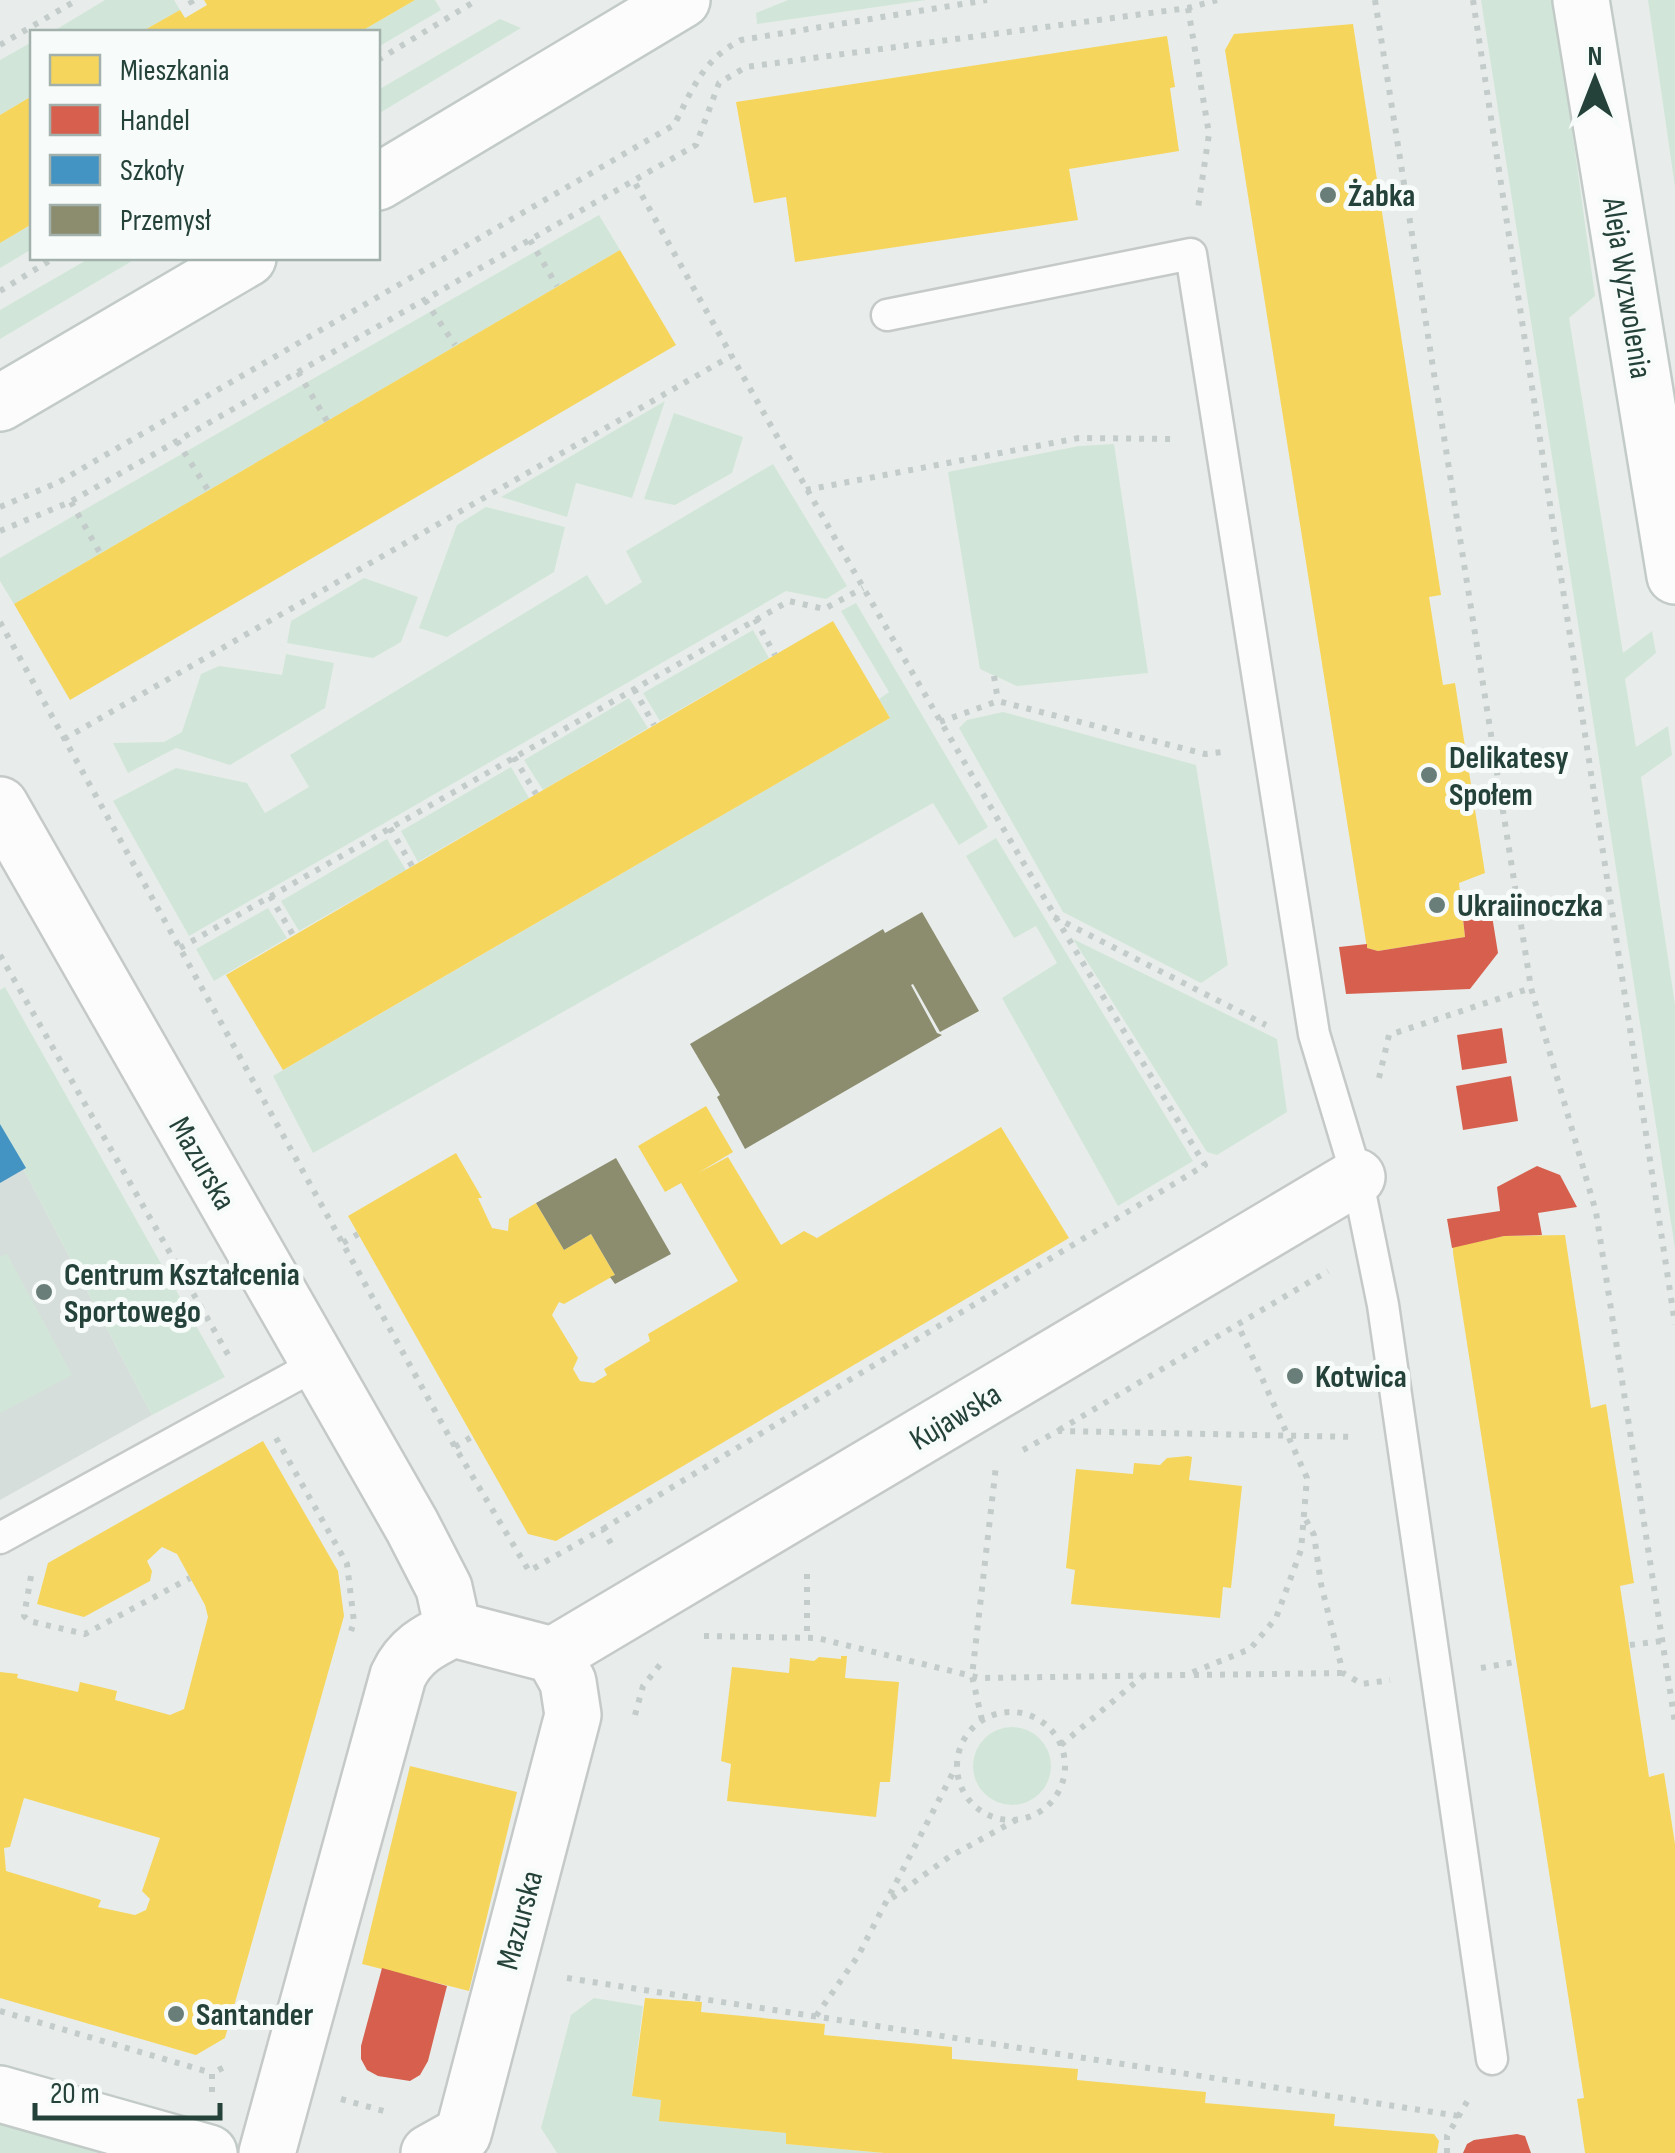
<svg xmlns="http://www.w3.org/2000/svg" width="1675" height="2153" font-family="'Sofia Sans Condensed',sans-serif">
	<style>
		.built { fill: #d6dedb }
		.green { fill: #d1e6d8 }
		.homes { fill: #f6d55c; fill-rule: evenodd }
		.shops { fill: #d6604d }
		.schools { fill: #4393c3 }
		.industry { fill: #8c8c6e }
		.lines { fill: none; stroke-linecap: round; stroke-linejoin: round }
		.lane-casing { stroke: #c5cac8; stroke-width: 35 }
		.street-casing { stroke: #c5cac8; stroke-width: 60 }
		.secondary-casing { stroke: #c3cbc8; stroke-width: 60 }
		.path { stroke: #c3ccca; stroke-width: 6; stroke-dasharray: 5 8; stroke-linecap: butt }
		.lane { stroke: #fcfcfc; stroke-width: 30 }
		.street { stroke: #fcfcfc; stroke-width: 55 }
		.secondary { stroke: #fcfcfc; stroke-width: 55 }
		.poi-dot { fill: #697e78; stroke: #f7fbf9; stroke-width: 4 }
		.labels { text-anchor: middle; stroke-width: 10; stroke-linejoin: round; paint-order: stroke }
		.poi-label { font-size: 32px; font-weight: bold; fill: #24423a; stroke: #f7fbf9; text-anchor: start }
		.street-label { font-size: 32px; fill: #24423a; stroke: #f7fbf9 }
	</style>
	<rect width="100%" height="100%" fill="#e8edeb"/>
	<path class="built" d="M0,1124l152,291 -152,85z"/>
	<path class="green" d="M105,0h69l6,10 -39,22h-82l-2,-3z
		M415,0h20l6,10 -63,37v-15h-18z
		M788,0h138l-169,24 -1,-11z
		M1481,0h73l41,296 -26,22 54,335 29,-22 4,22 -31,26 11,68 32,-21 4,29 -31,22 34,228v243z
		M1648,0h27v187z
		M500,19l21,9 -143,86v-24z
		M32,42v54l-32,19v-55z
		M599,215l21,35 -606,354 -14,-23v-23z
		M32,224v25l-32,19v-25z
		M90,258h47l-137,81v-29z
		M665,401l-33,97 -56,-15 -9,34 -66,-20z
		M674,413l69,24 -11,36 -57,32 -31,-6z
		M1114,444l34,229 -131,13 -37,-17 -32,-197 131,-26z
		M773,464l74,122 -21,13 -40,-8 -597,345 -76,-135 63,-33 71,15 18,30 44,-26 -19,-32 297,-180 19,30 36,-23 -16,-31z
		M486,507l79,20 -11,45 -107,65 -28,-9 38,-103z
		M364,578l54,19 -17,45 -28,16 -86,-15 4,-22z
		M856,603l132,224 -29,18 -26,-42 -620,350 -40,-77 617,-358 -11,-19 10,-7 -48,-81z
		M753,630l16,28 -109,63 -17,-28z
		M286,654l48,9 -9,45 -95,57 -54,-17 -48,25 -15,-30 51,-1 18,-10 19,-58 18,-8 63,9z
		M629,698l19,30 -105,62 -19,-30z
		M1003,712l193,53 32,200 -27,18 -138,-71 -104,-184 8,-8z
		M511,767l18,31 -111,64 -17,-31z
		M996,838l197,323 -75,45 -116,-208 55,-35 -21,-37 -22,12 -48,-82z
		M387,839l19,31 -107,61 -18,-30z
		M268,908l19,30 -73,43 -18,-32z
		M1073,939l204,100 10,73 -70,43 -10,-3z
		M5,987l220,390 -73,38 -152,-291v-134z
		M7,1254l65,121 -72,38v-156z
		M973 1766a39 39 0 1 1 78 0a39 39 0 1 1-78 0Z
		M594,1998l49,8 -11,89 29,5 -1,21 126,12v11l98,9h-327l-16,-25 30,-113z
		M0,2124l99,29h-99z"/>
	<path class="homes" d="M204,0h211l-55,32h-219l39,-22 5,8 22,-13z
		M1353,24l88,571 -12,2 14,88 12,-2 30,190 -26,10 6,54 -87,14 -11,-3 -142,-898 9,-16z
		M1167,36l8,51 -5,1 9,63 -110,18 9,51 -283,42 -9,-65 -32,6 -18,-101z
		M32,96v128l-32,19v-128z
		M620,250l56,95 -606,355 -56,-96z
		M833,621l57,97 -607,352 -57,-95z
		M706,1106l27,46 -35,21 30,-16 53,88 23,-14 13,7 184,-111 68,111 -513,303 -28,-7 -180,-318 108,-63 26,45h-4l14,30 16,3 1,-12 27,-16 28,47 27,-16 24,41 -51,29 -5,-2 -7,13 26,43 -5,11 7,12 14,2 13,-8 -3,-6 46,-28 -2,-7 90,-53 -57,-98 -16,9 -27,-46z
		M1565,1235l26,173 15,-4 28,179 -14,3 29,191 15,-4 11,71v309h-90l-8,-54 7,-1 -131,-845v-6l51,-11z
		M263,1441l75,130 6,45 -119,422 -29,17 -196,-57v-326l18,2 -1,4 61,14 2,-10 37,9 -2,9 55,15 14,-6 24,-92 -3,-12 -28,-51 -15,-7 -15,14 5,10 -2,10 -66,36 -47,-13 11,-41zM24,1798l136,40 -18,53 8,8 -4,11 -11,5 -37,-8 3,-7 -95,-29 -2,-23 6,-1z
		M1188,1456l4,1 -3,23 53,6 -11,102 -8,-1 -3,31 -149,-14 4,-34 -9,-2 10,-99 57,5 1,-11 26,2 7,-7z
		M841,1656h6l-2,22 54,4 -9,100h-10l-4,35 -149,-16 4,-37 -10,-3 11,-94 57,6 1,-15 24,3 5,-4 22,2z
		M410,1766l107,26 -48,199 -107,-27z
		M645,1998l57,4 -1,10 124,12 -1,11 128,12v12l126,10 -1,11 129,12 -1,11 130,11 -1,12 100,8 5,7 -2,12h-553l-98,-9v-11l-127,-12 2,-21 -29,-4z"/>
	<path class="shops" d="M1489,897l9,56 -28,36 -124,5 -7,-47 28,-3v4l11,3 87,-14 -4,-37z
		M1502,1028l5,35 -45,7 -5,-35z
		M1511,1076l7,45 -55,9 -7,-44z
		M1537,1166l23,9 17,32 -39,6 4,22 -38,1 -52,12 -5,-29 53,-8 -3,-24z
		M382,1968l65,18 -19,75 -8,14 -10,6 -32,-5 -11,-6 -6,-11v-13z
		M1517,2134l8,2 6,17h-68l4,-9 7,-4z"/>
	<path class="schools" d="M0,1124l26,44 -26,15z"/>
	<path class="industry" d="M922,912l57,99 -39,21 -27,-48 -2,1 26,48 5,2 -197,114 -28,-52 3,-2 -30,-51 193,-115 2,4z
		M616,1158l55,96 -56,30 -5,-7 5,-2 -24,-41 -27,16 -28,-47z"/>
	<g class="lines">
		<g class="lane-casing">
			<path id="lane" d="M887,315l304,-61 123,780 43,143 26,128 109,754
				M0,1538l317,-174"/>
		</g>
		<g class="street-casing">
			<path id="street" d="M0,805l412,721 32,62 9,41
				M553,1655l804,-478
				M267,2153l131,-477c12,-26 31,-35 55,-47l100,26 15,27 5,33 -108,412 -2,7 -34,19"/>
		</g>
		<g class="secondary-casing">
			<path id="secondary" d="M1581,0l94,576
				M378,182l304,-182
				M0,403l248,-145
				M0,2094l209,59"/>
		</g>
		<path class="path" d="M190,0l6,11
			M1375,0l156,988 65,224 79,511
			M1473,0l202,1324
			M1188,8l21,126 -11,74
			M0,45l77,-45
			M378,60l99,-60
			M530,240l27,46
			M0,291l54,-33
			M425,300l30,45
			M298,372l29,49
			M177,441l31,49
			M806,490l273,-52 96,1
			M71,502l29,51
			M0,507l59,-25 615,-357c19,-36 28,-65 67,-85l246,-40
			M0,531l70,-29 626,-357 23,-62 27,-16 442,-59 29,-8
			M755,619l20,36
			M0,622l455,825 74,124 74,-42 11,20
			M994,676l4,25
			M634,689l20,36
			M940,722l58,-21 207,53 18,-2
			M64,739l667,-383
			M514,757l22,37
			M390,828l22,38
			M270,896l23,39
			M1054,917l212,108
			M180,948l609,-347 35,8 39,-21
			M0,955l230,403
			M1379,1078l10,-43 142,-47
			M343,1243l15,-9
			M1059,1430l269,-159
			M276,1438l71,126 7,58 -3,9
			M455,1447l18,-11
			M1023,1450l35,-19 298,6
			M1306,1520l8,15 7,49 22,89 19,11 28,-4
			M603,1529l602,-364c-198,-324 -387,-652 -571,-984
			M807,1574v64
			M31,1576l-7,40 5,5 56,13 105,-56
			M704,1636l113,2 163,40 206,-3 64,-26 26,-31 25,-68 6,-72 -69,-153
			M1630,1645l32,-4
			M1481,1668l34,-6
			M1194,1675l149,-2
			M957 1766a54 54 0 1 1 108 0a54 54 0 1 1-108 0Z
			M635,1715l8,-29 20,-25
			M982,1720l-10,-44 24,-210
			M1061,1745l82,-69
			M892,1898l57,-41 67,-37
			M567,1978l892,138
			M0,2011l212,62
			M816,2016l42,-60 98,-189
			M212,2092v-19l17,-8
			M341,2099l46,13
			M1447,2153v-17l21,-36"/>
		<use href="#lane" class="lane"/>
		<use href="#street" class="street"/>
		<use href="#secondary" class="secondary"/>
	</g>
	<g class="poi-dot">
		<circle cx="1328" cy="195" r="10"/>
		<circle cx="1429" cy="775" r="10"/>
		<circle cx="1437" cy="905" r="10"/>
		<circle cx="44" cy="1292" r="10"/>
		<circle cx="1295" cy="1376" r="10"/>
		<circle cx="176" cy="2014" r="10"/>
	</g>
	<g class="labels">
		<g class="poi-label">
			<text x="1348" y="206">Żabka</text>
			<text x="1449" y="768">Delikatesy<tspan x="1449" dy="37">Społem</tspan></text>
			<text x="1457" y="916">Ukraiinoczka</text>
			<text x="64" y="1285">Centrum Kształcenia<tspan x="64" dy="37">Sportowego</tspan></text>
			<text x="1315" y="1387">Kotwica</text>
			<text x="196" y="2025">Santander</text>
		</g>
		<g class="street-label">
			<text transform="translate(1628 288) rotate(81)" y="11">Aleja Wyzwolenia</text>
			<text transform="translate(203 1163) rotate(60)" y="11">Mazurska</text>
			<text transform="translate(955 1416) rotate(-31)" y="11">Kujawska</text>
			<text transform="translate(519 1920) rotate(-75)" y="11">Mazurska</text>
		</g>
	</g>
	<rect x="30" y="30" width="350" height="230" fill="#f7fbf9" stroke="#a3b1ad" stroke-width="2.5"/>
	<rect x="50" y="55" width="50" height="30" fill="#f6d55c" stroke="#a3b1ad" stroke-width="2.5"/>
	<text x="120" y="80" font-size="30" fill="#24423a">Mieszkania</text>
	<rect x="50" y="105" width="50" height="30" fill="#d6604d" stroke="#a3b1ad" stroke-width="2.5"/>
	<text x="120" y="130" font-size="30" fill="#24423a">Handel</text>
	<rect x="50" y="155" width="50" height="30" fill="#4393c3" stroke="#a3b1ad" stroke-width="2.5"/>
	<text x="120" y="180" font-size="30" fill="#24423a">Szkoły</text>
	<rect x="50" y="205" width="50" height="30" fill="#8c8c6e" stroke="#a3b1ad" stroke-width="2.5"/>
	<text x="120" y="230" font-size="30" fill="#24423a">Przemysł</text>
	<g transform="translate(1595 80)" stroke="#f7fbf9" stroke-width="8" paint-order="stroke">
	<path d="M0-8L18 38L0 25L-18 38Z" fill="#24423a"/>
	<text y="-15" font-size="28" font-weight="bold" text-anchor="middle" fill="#24423a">N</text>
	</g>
	<path d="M35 2103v15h185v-15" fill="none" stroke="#24423a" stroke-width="5"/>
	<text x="50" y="2103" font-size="30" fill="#24423a" stroke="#f7fbf9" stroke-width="8" paint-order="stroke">20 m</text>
</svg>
